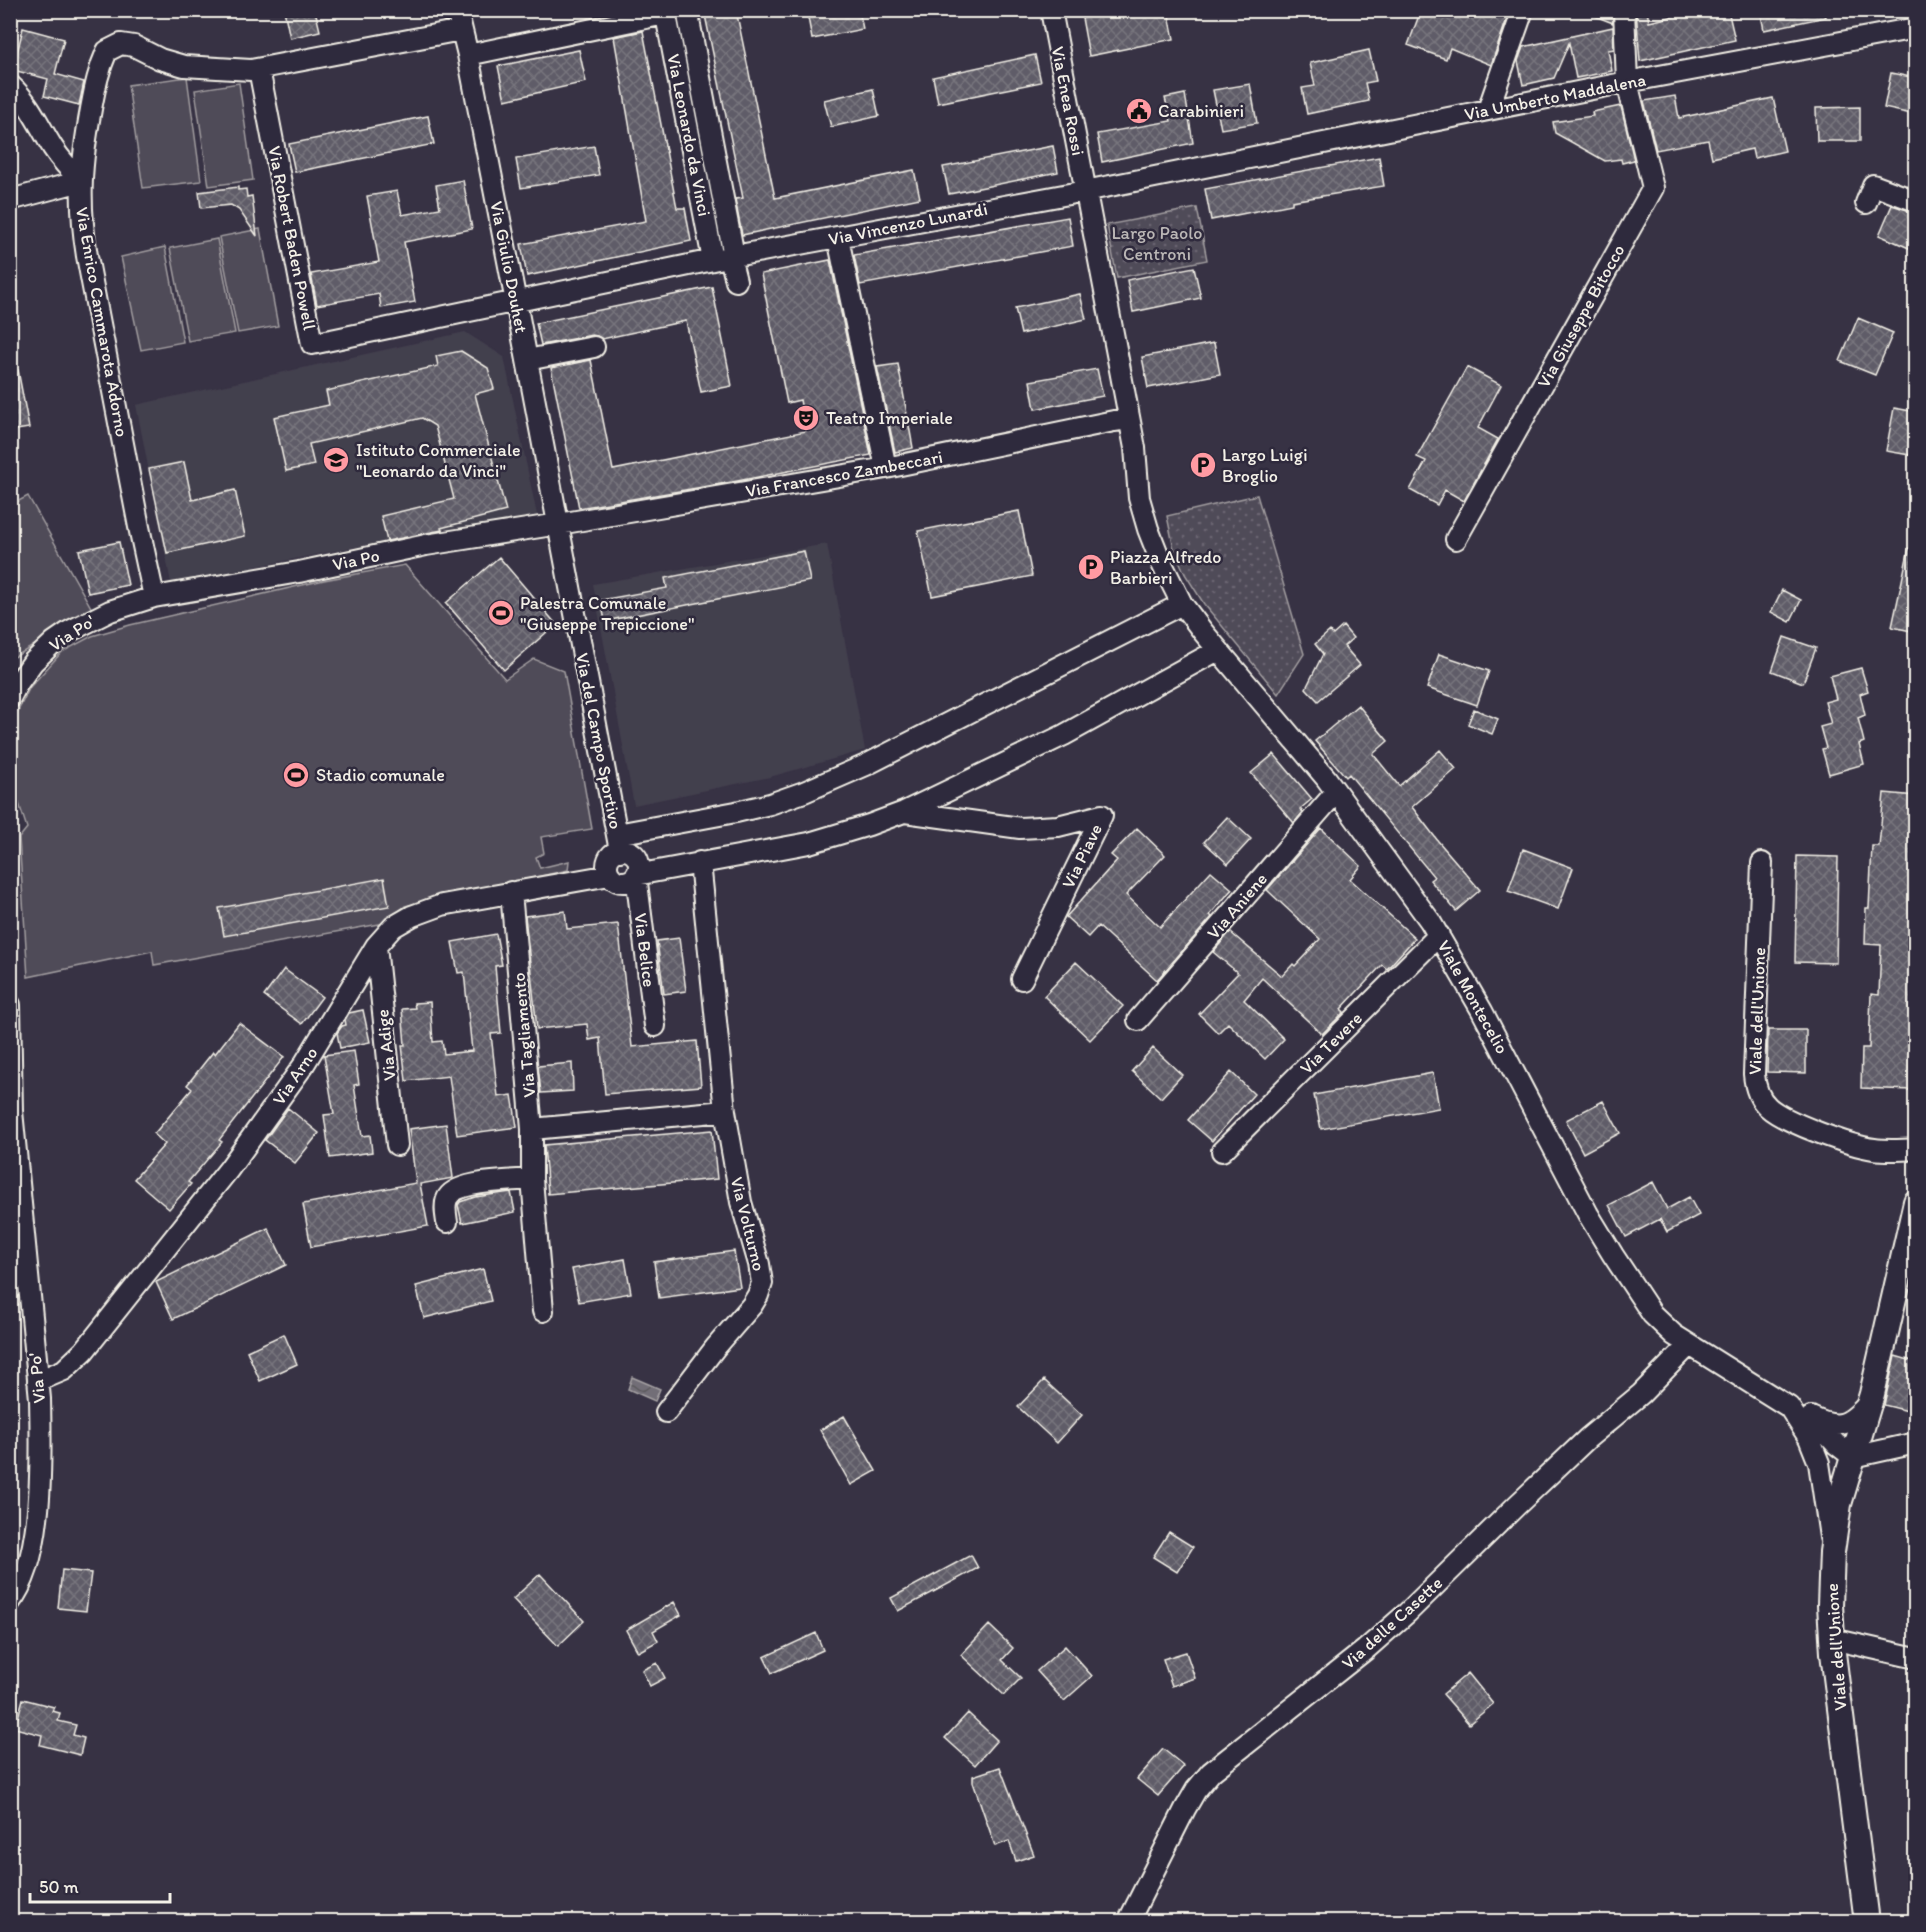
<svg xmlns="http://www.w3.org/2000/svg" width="1926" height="1932" font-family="Itim,sans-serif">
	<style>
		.built { fill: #433f4e }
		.park { fill: url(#park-dots); stroke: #a29ea0; stroke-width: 1.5 }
		.garden { fill: #504b59; stroke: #a29ea0; stroke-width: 1.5 }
		.water { fill: url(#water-waves); stroke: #a6a2a4; stroke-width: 1.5 }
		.building { fill: url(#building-cross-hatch); stroke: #f4f1e8; stroke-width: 1.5 }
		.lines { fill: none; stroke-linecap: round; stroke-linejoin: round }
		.minor-casing { stroke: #f4f1e8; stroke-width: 24 }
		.major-casing { stroke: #f4f1e8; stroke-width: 28 }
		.minor { stroke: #2f2a3d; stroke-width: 20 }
		.major { stroke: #2f2a3d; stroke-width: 24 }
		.labels { text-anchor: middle; stroke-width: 5; stroke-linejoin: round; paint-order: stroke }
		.street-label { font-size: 18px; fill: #f4f1e8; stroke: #2f2a3d }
		.poi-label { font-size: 18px; fill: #f4f1e8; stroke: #2f2a3d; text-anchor: start }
		.park-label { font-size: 18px; fill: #bbb7b6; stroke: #2f2a3d }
	</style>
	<defs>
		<pattern id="park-dots" width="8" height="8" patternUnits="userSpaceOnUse" patternTransform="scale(1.5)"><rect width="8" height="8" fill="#504b59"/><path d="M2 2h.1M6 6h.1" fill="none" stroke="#6a6571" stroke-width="1.8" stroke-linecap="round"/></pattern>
		<pattern id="water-waves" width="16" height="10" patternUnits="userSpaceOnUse" patternTransform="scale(1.5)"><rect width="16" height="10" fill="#726e77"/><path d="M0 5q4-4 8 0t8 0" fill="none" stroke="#5b595c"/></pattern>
		<pattern id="building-cross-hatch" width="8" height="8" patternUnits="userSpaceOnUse" patternTransform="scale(1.5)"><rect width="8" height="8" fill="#5f5c67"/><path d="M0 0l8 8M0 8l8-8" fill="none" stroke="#77747d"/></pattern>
	</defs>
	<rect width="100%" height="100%" fill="#373244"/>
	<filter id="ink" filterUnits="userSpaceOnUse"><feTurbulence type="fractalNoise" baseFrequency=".0167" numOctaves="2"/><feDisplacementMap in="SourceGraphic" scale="12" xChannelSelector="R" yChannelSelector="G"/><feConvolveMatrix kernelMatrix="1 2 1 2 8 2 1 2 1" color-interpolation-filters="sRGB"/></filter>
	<g filter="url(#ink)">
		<path class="built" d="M465,332l39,25 33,158 -192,34 -174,34 -35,-178z
			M827,544l38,206 -95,27 -136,28 -41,-221z"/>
		<path class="park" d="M1197,208l10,52 -90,18 -10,-53z
			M1257,495l47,159 -26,40 -74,-90 -19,-30 -11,-25 -7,-33z"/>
		<path class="garden" d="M187,77l14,104 -58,7 -15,-103z
			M239,83l14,97 -44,6 -14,-96z
			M260,229l18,97 -40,7 -19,-96z
			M217,239l18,94 -47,8 -18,-93z
			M165,247l18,95 -42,8 -20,-93z
			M28,496l65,115 -82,48v-154z
			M405,565l100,114 29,-20 30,12 28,158 -51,8 3,16 -8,4 4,11 29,-7 -1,9 -163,36 -20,17 -231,42 -2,-14 -124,26 -9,-139 8,-10 -16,-49 2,-47 4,-19 13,-26 32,-35 30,-16 38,-11 194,-45z"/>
		<path class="water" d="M632,1377l28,12 -5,12 -27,-12z"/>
		<path class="building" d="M284,10h31l5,21 -30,7z
			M727,10h9l39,188 139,-28 6,28 -178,37 -7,-36 8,-1 -38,-183z
			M816,10h43l4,19 -51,10 -5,-27z
			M1121,10h47l6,29 -85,17 -7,-38z
			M1421,10h89l-19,55 -41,-17 -4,11 -38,-14z
			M1582,10h30l1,13 -31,-12z
			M1636,10h11l2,12 39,-9v-3h40l7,30 -95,21z
			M1760,10h65l1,7 -62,13z
			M1613,27l1,22 -6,1 4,21 -36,7 -7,-35 -15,35 -31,7 -5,-24 5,-14z
			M23,28l41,11 -9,35 29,8 -5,23 -35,-9 4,-17 -35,-9z
			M643,31l34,177h8l6,33 -164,35 -6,-32 125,-23 -32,-184z
			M579,50l7,32 -81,18 -7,-34z
			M1369,50l7,31 -11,2 4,18 -62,13 -5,-26 13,-2 -5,-23z
			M1035,55l6,27 -103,21 -5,-26z
			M1891,73l25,5v37l-32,-7z
			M1250,84l7,39 -36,6 -8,-39z
			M873,89l6,27 -48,11 -7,-27z
			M1185,94l8,49 -91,19 -5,-28 74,-13 -6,-23z
			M1675,96l4,22 94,-20 12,53 -31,7 -2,-9 -40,9 -4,-18 -52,10 -12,-49z
			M1621,106l13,54 -12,3 -1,-4 -16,2 -50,-28 -2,-11 40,-6 -1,-4z
			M1860,107v34h-43l-1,-33z
			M428,116l6,28 -139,28 -6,-28z
			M594,146l5,29 -78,13 -5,-29z
			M1053,146l5,26 -109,22 -6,-27z
			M1379,157l5,29 -92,15v3l-81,16 -6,-31z
			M463,180l9,49 -68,13 11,60 -34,6 -2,-14 -62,11 -6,-31 68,-12 -12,-66 30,-5 5,24 38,-7 -4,-23z
			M238,187v3l8,-1 1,8 5,-1 5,40 -18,-26 -8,-5 -30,3 -2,-16z
			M1892,205l24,8v38l-37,-16z
			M1068,217l5,29 -213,39 -6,-30z
			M830,260l41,195 -139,27 -153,26 -28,-140 40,-8 22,110 193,-39 -6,-31 -13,3 -26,-129z
			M1194,267l7,31 -68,14 -6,-32z
			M712,287l20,99 -31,6 -15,-71 -84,18 -5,-3 -5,-1 -51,10 -5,-22z
			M1080,294l6,25 -65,15 -6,-26z
			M1858,318l35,15 -18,42 -35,-14z
			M1214,343l6,31 -72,14 -6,-31z
			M461,351l27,17 6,21 -19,5 31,117 -65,17 1,2 -55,11 -6,-25 73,-17 -19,-73 -13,-8 -113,26 5,21 -28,6 -12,-54 55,-12 -3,-14 112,-25 -2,-10z
			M898,364l15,84 -18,4 -18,-85z
			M1467,367l34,18 -23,43 20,11 -34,62 -19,-11 -8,15 -27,-15 16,-29 -9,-4z
			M1097,369l6,27 -68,13 -5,-28z
			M18,370l11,58 -19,3v-60z
			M1894,408l22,4v44l-30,-5z
			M184,462l8,38 43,-10 10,46 -78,17 -18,-84z
			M1019,511l13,65 -100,20 -14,-65z
			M119,542l9,43 -40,8 -9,-43z
			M1909,548l7,1v83l-24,-5z
			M804,551l6,30 -205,40 -4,-21 66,-12 -2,-10z
			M499,557l57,67 -52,46 -58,-67z
			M1782,590l19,10 -11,22 -19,-10z
			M1343,626l10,12 -9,8 16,19 -42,36 -12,-13 17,-34 -8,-10 15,-13 3,4z
			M1784,637l32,11 -13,35 -31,-12z
			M1439,654l50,17 -12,34 -50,-17z
			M1861,668l7,23 -8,3 5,21 -7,3 6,24 -5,2 5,20 -35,10 -7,-25 4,-1 -6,-21 11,-3 -6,-22 11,-3 -6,-23z
			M1358,705l30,36 -15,13 26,32 41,-36 16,19 -44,38 26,34 42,49 -24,21 -26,-31 4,-3 -85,-103 -3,3 -31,-36z
			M1474,709l24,10 -6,15 -24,-10z
			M1274,754l38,45 -12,10 3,3 -9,11 -43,-50z
			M1884,793l32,3 -2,52h2v136l-5,106 -50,-2 1,-40h7l2,-54 8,1 2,-50 -16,-1 1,-36h3l3,-62h7z
			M1227,817l24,22 -23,25 -24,-22z
			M1137,828l28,27 -39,40 34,32 51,-56 21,18 -22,26 2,2 -55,63 -59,-54 -10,11 -22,-20 51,-57 -6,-5z
			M1321,828l40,38 -11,13 65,59 -28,31 -5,-4 -41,44 3,3 -22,22 -60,-56 -18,22 40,39 -19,20 -37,-36 -10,10 -19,-19 39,-41 -25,-21 17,-20 52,44 11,-12 2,2 25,-27 -53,-49z
			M1523,849l50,19 -15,41 -50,-18z
			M1797,856l41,1 -2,106 -41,-1z
			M384,878l5,28 -165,30 -5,-28z
			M565,911l2,18 51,-5 14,123 65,-6 4,45 -96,8 -5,-56 -11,2 -2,-16 -50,5 -12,-113z
			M496,934l6,31 -7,1 6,67 -10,1 7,63 14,-2 5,32 -60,8 -8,-59 -43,5 -4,-36h3l-3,-36 13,-1 -1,-5 16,-1 3,40 9,-1 2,13 28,-3 -8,-79 -6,1 -6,-31z
			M679,938l7,53 -22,3 -7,-53z
			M1076,962l47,44 -33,34 -46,-44z
			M284,969l38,28 -20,27 -38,-28z
			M363,1010l7,32 -30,6 -3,-15 5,-7 4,-1 -1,-5 4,-7z
			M239,1023l45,34 -65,83 3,2 -34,40 3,2 -22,25 -35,-30 31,-35 -11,-10 38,-45 -5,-4 26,-33 2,2z
			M1768,1030h38v43l-39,-1z
			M1153,1048l29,27 -21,23 -29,-27z
			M354,1051l5,33 -5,1 8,51 8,-1 2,17 -42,6 -6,-43 10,-1 -10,-59z
			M572,1063l1,28 -32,2 -3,-27z
			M1231,1072l23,22 -42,47 -24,-21z
			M1433,1073l6,35 -118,21 -7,-34z
			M1603,1101l17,32 -37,20 -17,-33z
			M288,1108l31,25 -24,30 -30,-23z
			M446,1124l7,54 -33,6 8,42 -117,21 -8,-43 113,-21 -7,-54z
			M712,1130l5,49 -169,15 -4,-49z
			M1653,1182l14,27 22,-12 10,18 -32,17 -7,-13 -34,18 -17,-32z
			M511,1192l4,20 -53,11 -4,-18 2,-3 15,-5z
			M268,1228l18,37 -113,54 -17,-37z
			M734,1251l6,36 -81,11 -5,-36z
			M625,1259l6,34 -52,9 -7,-33z
			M483,1269l8,32 -67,17 -8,-32z
			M284,1334l13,30 -37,17 -13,-30z
			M1895,1356l21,6v51l-32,-8z
			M1044,1380l38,35 -25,28 -39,-36z
			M844,1416l32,55 -25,14 -31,-55z
			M1169,1532l24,15 -16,25 -24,-15z
			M971,1555l7,13 -80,43 -7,-13z
			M62,1570l29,3 -5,38 -28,-3z
			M540,1574l44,47 -26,25 -45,-47z
			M674,1602l7,13 -28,16 5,10 -20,11 -12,-22z
			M989,1625l24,23 -11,12 19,18 -17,17 -43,-40z
			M816,1633l7,17 -51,23 -8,-16z
			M1065,1646l27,30 -28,25 -27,-30z
			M1186,1652l9,26 -23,8 -9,-27z
			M657,1663l8,15 -15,8 -8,-16z
			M1468,1673l25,31 -24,20 -26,-30z
			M23,1699l31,8 -2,4 8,2 -2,8 18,4 -3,10 11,3 -4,17 -40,-10 2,-10 -27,-7z
			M968,1713l29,27 -22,25 -30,-27z
			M1163,1749l21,17 -26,30 -21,-17z
			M1000,1767l34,88 -18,6 -7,-20 -14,5 -22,-64v-6z"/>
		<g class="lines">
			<g class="minor-casing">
				<path id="minor" d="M457,10l11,45 48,247 104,549
					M665,10l48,250
					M687,10l47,246
					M1051,10l84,438 4,50 9,31 13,33 21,42 22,29 122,145 104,143 52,90 106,203 25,41 39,59 22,21 115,72 20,31 10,25 11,74
					M468,55l197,-41
					M259,69l53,275 401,-84 372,-69 542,-109 289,-54
					M10,85c20,18 29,41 43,63 8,12 18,23 28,33l-71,19
					M1488,110l35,-100
					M1866,203l7,-18 43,16
					M838,238l48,230
					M730,257l6,24
					M527,360l67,-13
					M1456,539l197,-351 -26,-106 -3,-72
					M154,597l-15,-70 -52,-271c-9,-55 -6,-93 4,-147 4,-21 7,-38 16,-58l14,-7 13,2 26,13 24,7 67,4 210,-40
					M10,698l8,-15 15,-21 21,-20 16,-11 40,-20 44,-14 145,-25 127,-27 133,-21 327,-56 228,-47 14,-2
					M905,812l115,16 38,-2 44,-11 -80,164
					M617,834l119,-22 34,-8 34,-12 62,-27 316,-161
					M607 866a16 16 0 1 1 32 0a16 16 0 1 1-32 0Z
					M1762,863l-8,211c1,13 4,24 14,33 16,15 83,39 106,42 14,2 28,1 42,0
					M511,892l21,237v50l11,132
					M376,946l21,199
					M10,1005l2,106 28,288c1,54 5,160 -30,203
					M1138,1020l198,-228
					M655,1026l-19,-151 173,-32 60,-18 35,-13 160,-77 154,-85
					M532,1129l193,-18
					M1222,1151l217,-216
					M447,1222c-1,-7 -3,-16 0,-23 7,-19 66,-18 85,-20
					M38,1381l26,-11 20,-19 145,-182 74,-103 73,-120 17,-19 19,-11 30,-11 168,-30
					M666,1412l49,-64 37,-43 6,-10 4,-12 -3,-19 -18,-62 -16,-91 -25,-249
					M1811,1417l25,27 17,13 63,-14
					M1811,1417c29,14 38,8 59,-15
					M1832,1639l84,19
					M1128,1922l57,-113 11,-19 15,-18 154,-122 42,-37 110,-108 71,-67 53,-44 48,-49"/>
			</g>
			<g class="major-casing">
				<path id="major" d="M1867,1922l-34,-269 -3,-48 2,-53 7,-48 33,-110 44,-192"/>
			</g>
			<use href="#minor" class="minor"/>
			<use href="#major" class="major"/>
		</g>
	</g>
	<defs>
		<g id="civic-disc" transform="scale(1.35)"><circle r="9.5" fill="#ff9aa2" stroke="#2f2a3d"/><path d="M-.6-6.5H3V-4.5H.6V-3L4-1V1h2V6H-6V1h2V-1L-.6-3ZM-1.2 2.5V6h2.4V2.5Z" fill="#111"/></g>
		<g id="theatre-disc" transform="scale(1.35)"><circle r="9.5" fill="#ff9aa2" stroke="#2f2a3d"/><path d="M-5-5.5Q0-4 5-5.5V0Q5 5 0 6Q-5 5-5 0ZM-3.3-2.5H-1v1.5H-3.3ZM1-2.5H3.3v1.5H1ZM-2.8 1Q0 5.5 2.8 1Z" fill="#111"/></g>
		<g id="school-disc" transform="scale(1.35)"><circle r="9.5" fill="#ff9aa2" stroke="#2f2a3d"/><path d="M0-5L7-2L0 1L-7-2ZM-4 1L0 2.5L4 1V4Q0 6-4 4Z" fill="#111"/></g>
		<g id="parking-disc" transform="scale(1.35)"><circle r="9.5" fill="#ff9aa2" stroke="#2f2a3d"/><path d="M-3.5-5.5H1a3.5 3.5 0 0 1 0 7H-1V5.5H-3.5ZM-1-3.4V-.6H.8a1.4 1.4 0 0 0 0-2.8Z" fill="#111"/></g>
		<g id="stadium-disc" transform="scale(1.35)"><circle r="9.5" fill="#ff9aa2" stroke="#2f2a3d"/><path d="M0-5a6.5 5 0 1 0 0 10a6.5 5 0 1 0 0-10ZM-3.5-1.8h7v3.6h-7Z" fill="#111"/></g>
	</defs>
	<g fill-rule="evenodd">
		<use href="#civic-disc" x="1139" y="111"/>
		<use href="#theatre-disc" x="806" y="418"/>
		<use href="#school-disc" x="336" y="460"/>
		<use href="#parking-disc" x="1203" y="465"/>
		<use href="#parking-disc" x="1091" y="567"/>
		<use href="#stadium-disc" x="501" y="613"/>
		<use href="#stadium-disc" x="296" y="775"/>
	</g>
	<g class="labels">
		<g class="street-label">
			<text transform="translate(1555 97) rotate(-11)" y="6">Via Umberto Maddalena</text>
			<text transform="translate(1068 101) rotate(79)" y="6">Via Enea Rossi</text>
			<text transform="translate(689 135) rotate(79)" y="6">Via Leonardo da Vinci</text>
			<text transform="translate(908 224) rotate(-11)" y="6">Via Vincenzo Lunardi</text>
			<text transform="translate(292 238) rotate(79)" y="6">Via Robert Baden Powell</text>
			<text transform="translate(509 267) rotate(79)" y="6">Via Giulio Douhet</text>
			<text transform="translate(1581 316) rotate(-61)" y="6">Via Giuseppe Bitocco</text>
			<text transform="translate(102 322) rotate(80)" y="6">Via Enrico Cammarota Adorno</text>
			<text transform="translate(844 474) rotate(-10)" y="6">Via Francesco Zambeccari</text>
			<text transform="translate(356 560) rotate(-12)" y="6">Via Po</text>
			<text transform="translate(72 633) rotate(-33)" y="6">Via Po'</text>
			<text transform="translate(599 741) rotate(79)" y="6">Via del Campo Sportivo</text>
			<text transform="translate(1082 856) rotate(-64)" y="6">Via Piave</text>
			<text transform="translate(1237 906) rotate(-49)" y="6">Via Aniene</text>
			<text transform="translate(645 950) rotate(83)" y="6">Via Belice</text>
			<text transform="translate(1473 997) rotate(61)" y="6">Viale Montecelio</text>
			<text transform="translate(1757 1011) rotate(-88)" y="6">Viale dell'Unione</text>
			<text transform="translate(524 1035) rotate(-95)" y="6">Via Tagliamento</text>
			<text transform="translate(1331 1043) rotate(-45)" y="6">Via Tevere</text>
			<text transform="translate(386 1045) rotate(-96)" y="6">Via Adige</text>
			<text transform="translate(295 1076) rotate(-56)" y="6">Via Arno</text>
			<text transform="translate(748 1224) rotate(76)" y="6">Via Volturno</text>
			<text transform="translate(37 1378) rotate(-95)" y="6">Via Po'</text>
			<text transform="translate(1392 1623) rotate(-42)" y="6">Via delle Casette</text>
			<text transform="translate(1836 1647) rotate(-94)" y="6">Viale dell'Unione</text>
		</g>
		<g class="poi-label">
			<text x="1158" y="117">Carabinieri</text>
			<text x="826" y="424">Teatro Imperiale</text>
			<text x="356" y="456">Istituto Commerciale<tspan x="356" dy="21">"Leonardo da Vinci"</tspan></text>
			<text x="1222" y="461">Largo Luigi<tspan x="1222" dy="21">Broglio</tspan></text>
			<text x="1110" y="563">Piazza Alfredo<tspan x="1110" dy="21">Barbieri</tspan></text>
			<text x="520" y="609">Palestra Comunale<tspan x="520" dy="21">"Giuseppe Trepiccione"</tspan></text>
			<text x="316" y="781">Stadio comunale</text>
		</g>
		<g class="park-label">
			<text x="1157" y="239">Largo Paolo<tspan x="1157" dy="21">Centroni</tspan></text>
		</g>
	</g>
	<rect width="1926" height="1932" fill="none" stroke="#2f2a3d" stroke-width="36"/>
	<rect x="18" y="18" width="1890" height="1896" fill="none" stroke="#f4f1e8" stroke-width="2" filter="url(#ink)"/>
	<path d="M30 1893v9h140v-9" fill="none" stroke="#f4f1e8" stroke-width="3"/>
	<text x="39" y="1893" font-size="18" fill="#f4f1e8" stroke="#2f2a3d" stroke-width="4.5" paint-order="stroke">50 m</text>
</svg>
